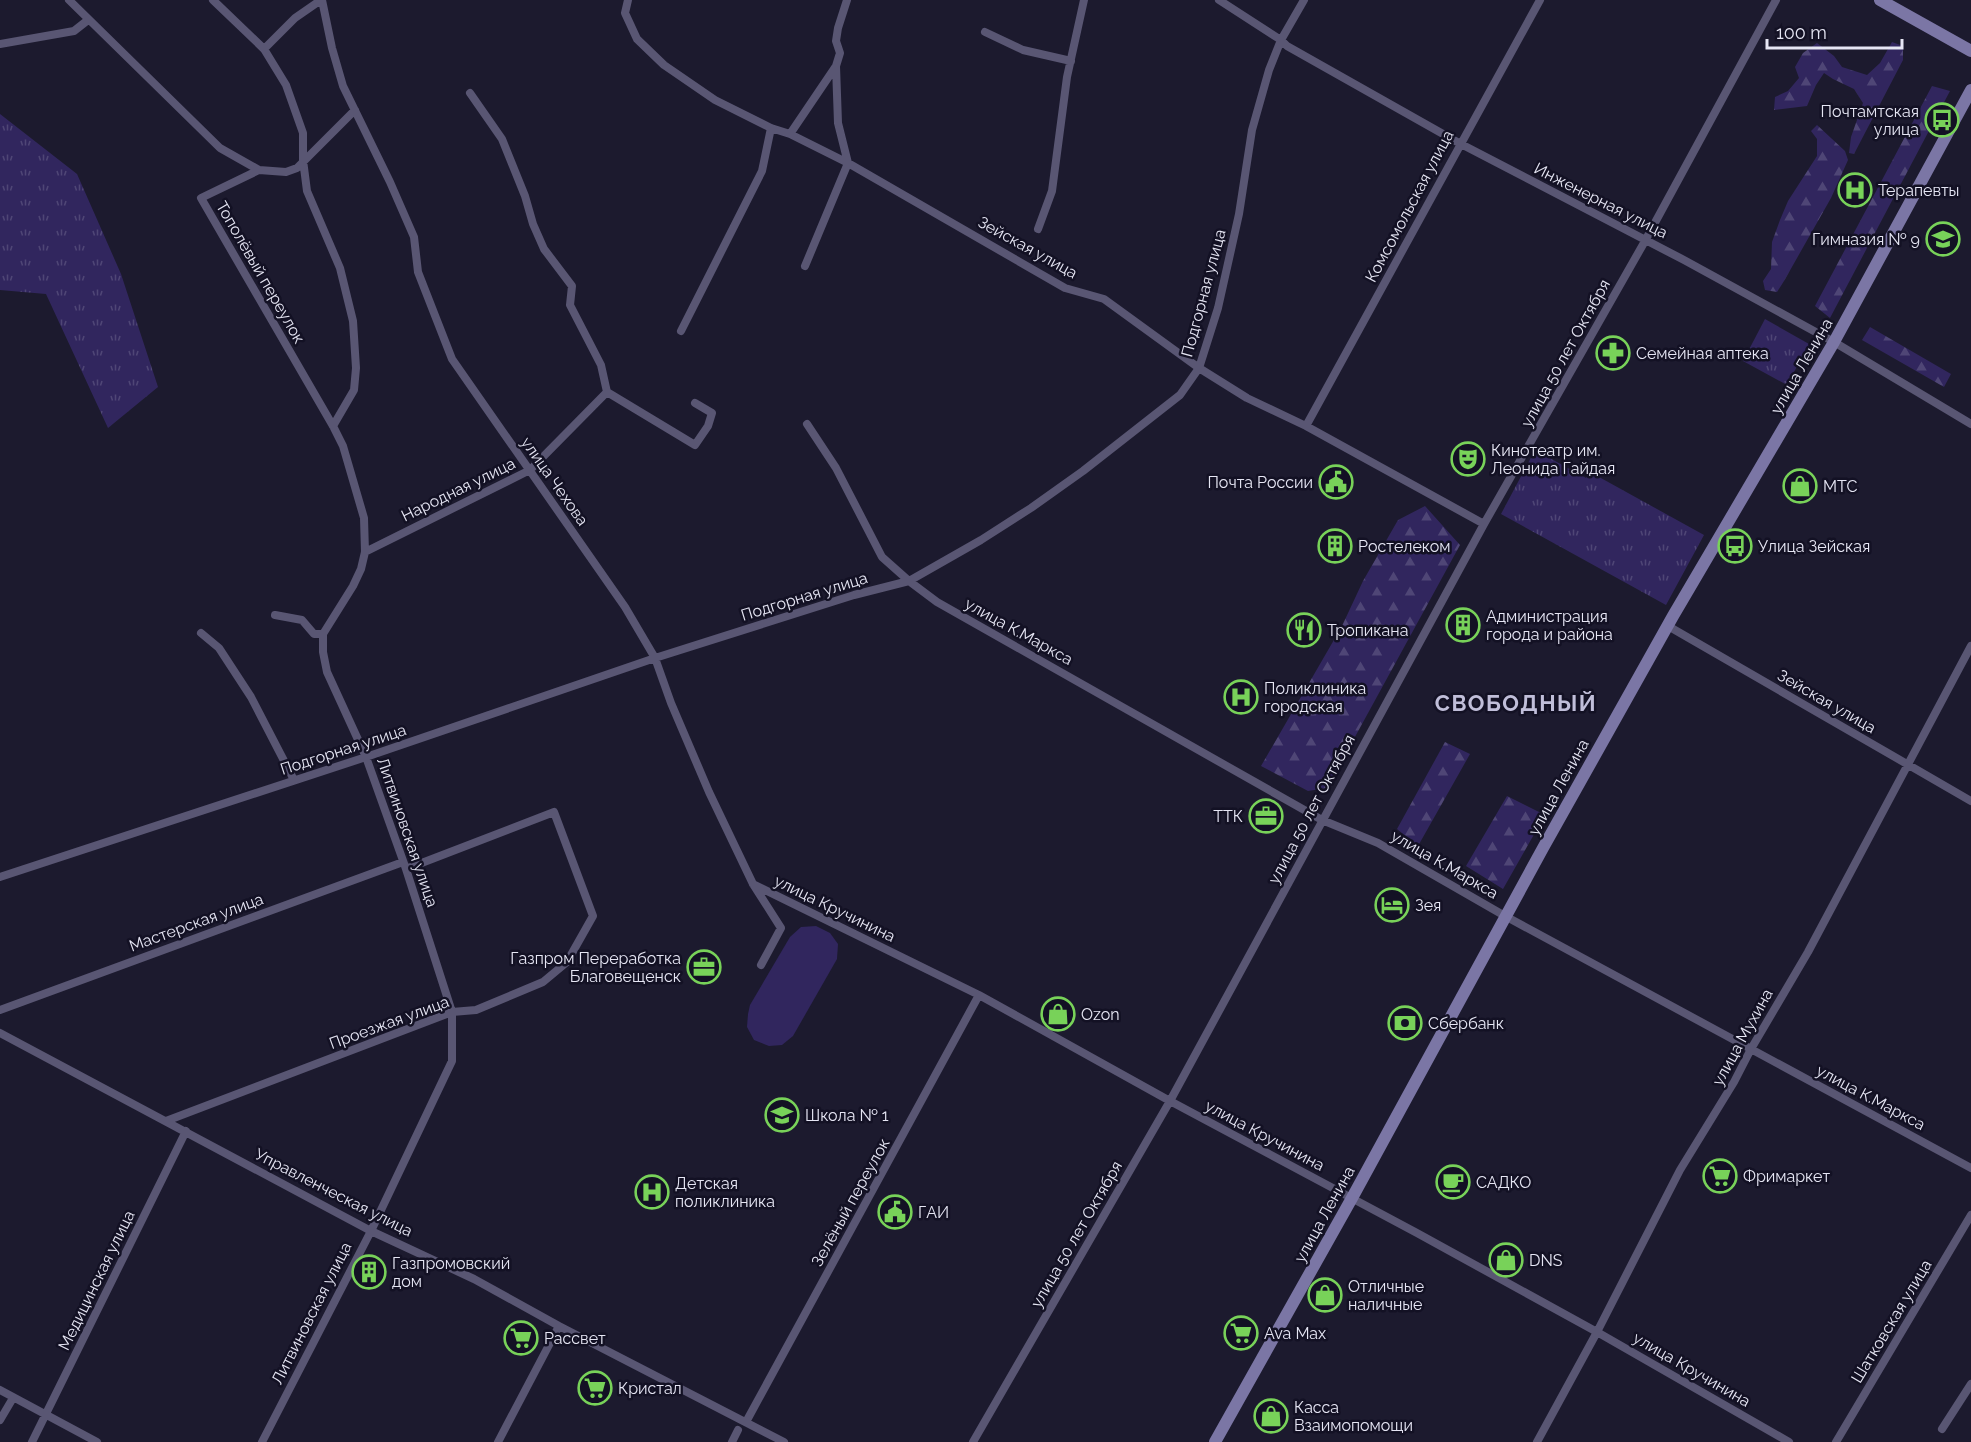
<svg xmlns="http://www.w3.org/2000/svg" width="1971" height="1442" font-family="Raleway,sans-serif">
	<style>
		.grass { fill: url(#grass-tufts) }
		.forest { fill: url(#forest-firs) }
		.garden { fill: #31265e }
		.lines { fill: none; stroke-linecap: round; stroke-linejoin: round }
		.street { stroke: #595673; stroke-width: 8 }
		.secondary { stroke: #7b76a5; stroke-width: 12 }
		.labels { text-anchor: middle; stroke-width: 5; stroke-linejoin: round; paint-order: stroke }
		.poi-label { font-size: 16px; fill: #e6e6f4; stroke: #131124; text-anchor: start }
		.street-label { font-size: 16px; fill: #e6e6f4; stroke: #131124 }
		.district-label { font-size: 22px; font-weight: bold; letter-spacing: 1.5px; fill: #c0bed9; stroke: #131124 }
	</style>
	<defs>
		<pattern id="grass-tufts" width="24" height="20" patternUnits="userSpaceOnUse" patternTransform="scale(1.5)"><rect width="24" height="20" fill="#31265e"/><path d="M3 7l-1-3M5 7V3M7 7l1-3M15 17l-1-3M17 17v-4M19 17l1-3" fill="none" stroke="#4f4676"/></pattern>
		<pattern id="forest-firs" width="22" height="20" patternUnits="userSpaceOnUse" patternTransform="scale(1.5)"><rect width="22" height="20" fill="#31265e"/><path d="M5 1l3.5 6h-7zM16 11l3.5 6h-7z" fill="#4f4676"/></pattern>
	</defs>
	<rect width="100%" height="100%" fill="#1c1a2e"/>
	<path class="grass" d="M0,114l77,60 44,100 37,113 -50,41 -62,-134 -46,-4z
		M1765,319l44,25 -22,41 -44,-24z
		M1535,450l51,28 4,-6 114,63 -38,70 -165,-91z"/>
	<path class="forest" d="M1892,42l11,4v14l-49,94 -5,-1 2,-16 12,-34 -9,-14 -21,-10 -9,-6 -8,12 -9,21 -33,4 1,-13 13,-6 11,-13 -4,-11 8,-14 14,-10 17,13 8,11 25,8 13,-12z
		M1932,86l18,5 -120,227 -15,-12z
		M1817,125l28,26 3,9 -17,38 -47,83 -7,11 -12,-2 -2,-9 8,-12 1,-27 8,-22 8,-19 29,-45v-17l-6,-8z
		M1870,327l81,47 -7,13 -82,-47z
		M1425,506l35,39 -133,243 -19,3 -47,-25 81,-140 21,-45 35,-61z
		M1445,742l25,12 -52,92 -21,-17z
		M1507,796l38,19 -42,74 -37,-23z"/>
	<path class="garden" d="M816,926l14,7 8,11 -1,15 -44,77 -11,9 -13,1 -15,-6 -7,-13 1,-13 2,-9 40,-68 11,-10z"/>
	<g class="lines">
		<path class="street" d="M69,0l151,148 39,22 -58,28 132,228 10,20 21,72 1,34 -4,17 -8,17 -30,48v18l4,20 39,85 40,112 46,143v49l-81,170 -109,211
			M213,0l51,49 22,36 17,48v27l4,31 33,77 13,53 3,47 -2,22 -21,36
			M322,0l10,48 11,38 47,96 24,55 4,35 34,87 173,248 30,51 16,45 38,89 44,92 28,44 -20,37
			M628,0l-3,13 12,26 27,26 51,35 56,28 19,6 58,29 217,125 39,11 95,69 48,30 59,28 178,98
			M1219,0l62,40 6,6 172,97 225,117 150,82 137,82
			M985,32l38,18 48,11
			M0,44l74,-13 14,-11
			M264,49l31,-31 26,-18
			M470,93l32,46 23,57 8,28 11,25 28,37 -2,19 31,60 6,27 88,53 13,-19 4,-13 -17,-10
			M790,134l46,-68
			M259,170l27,2 11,-4 58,-58
			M1038,229l14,-38 15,-114 17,-77
			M805,266l43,-103 -10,-40 -2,-57 4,-13 -4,-12 2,-13 9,-28
			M681,331l81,-160 9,-43
			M807,424l29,44 46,89 27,24 28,21 385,218 56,23 127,73 466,252
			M1306,426l234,-426
			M365,552l165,-82 77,-78
			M275,615l27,5 12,14h9
			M1668,626l303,175
			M201,633l18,15 32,49 43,83
			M0,877l366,-120 289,-99 199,-63 55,-14 72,-41 50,-32 52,-37 97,-76 19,-27 19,-60 21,-94 13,-84 17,-60 12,-30 23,-40
			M753,884l226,111 191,106 247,132 180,99 192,110
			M0,1010l403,-148
			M0,1033l371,198 103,48 85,47 225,116
			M166,1121l286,-109 24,-2 67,-28 24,-20 26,-46 -39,-104 -148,57
			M0,1390l97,52
			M0,1420l13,-22
			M746,1422l233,-427
			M1942,1429l29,-45
			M32,1442l154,-311
			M498,1442l61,-116
			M732,1442l6,-12
			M973,1442l197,-341 314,-577 161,-283 131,-241
			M1537,1442l60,-110 83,-162 54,-88 17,-33 57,-97 163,-306
			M1836,1442l135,-227"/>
		<path class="secondary" d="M1880,0l91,51
			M1215,1442l137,-244 191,-350 130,-232 161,-274 137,-252"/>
	</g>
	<defs>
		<g id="bus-ring" transform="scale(1.725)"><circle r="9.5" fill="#131124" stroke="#78d259" stroke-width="1.5"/><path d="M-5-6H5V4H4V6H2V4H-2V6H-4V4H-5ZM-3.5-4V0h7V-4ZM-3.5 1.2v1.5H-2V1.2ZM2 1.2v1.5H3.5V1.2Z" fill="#78d259"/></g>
		<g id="hospital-ring" transform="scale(1.725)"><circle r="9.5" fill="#131124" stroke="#78d259" stroke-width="1.5"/><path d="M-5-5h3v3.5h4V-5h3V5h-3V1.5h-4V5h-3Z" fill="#78d259"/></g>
		<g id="school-ring" transform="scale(1.725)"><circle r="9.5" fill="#131124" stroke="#78d259" stroke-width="1.5"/><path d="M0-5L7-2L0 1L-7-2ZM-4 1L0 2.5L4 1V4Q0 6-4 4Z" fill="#78d259"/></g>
		<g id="pharmacy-ring" transform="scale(1.725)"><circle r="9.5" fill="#131124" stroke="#78d259" stroke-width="1.5"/><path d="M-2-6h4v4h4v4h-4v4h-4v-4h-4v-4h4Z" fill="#78d259"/></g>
		<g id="theatre-ring" transform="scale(1.725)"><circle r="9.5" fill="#131124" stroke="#78d259" stroke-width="1.5"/><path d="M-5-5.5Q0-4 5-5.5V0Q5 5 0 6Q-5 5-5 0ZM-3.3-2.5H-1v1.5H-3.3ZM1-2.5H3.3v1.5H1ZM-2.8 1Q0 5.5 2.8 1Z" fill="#78d259"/></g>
		<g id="civic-ring" transform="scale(1.725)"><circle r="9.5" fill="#131124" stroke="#78d259" stroke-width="1.5"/><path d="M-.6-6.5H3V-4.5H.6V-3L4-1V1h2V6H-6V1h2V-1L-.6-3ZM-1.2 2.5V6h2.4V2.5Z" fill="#78d259"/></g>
		<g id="shop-ring" transform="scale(1.725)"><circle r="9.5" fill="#131124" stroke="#78d259" stroke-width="1.5"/><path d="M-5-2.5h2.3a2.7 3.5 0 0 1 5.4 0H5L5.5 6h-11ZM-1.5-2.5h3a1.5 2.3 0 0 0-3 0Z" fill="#78d259"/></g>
		<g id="building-ring" transform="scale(1.725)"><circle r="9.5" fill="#131124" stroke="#78d259" stroke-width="1.5"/><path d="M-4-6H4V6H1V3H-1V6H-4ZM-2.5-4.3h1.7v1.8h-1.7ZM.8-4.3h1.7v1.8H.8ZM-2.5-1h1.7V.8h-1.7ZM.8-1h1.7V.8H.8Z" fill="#78d259"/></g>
		<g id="restaurant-ring" transform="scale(1.725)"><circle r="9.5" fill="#131124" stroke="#78d259" stroke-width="1.5"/><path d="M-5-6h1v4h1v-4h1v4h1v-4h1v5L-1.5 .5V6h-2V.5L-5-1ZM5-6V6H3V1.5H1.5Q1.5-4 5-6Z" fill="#78d259"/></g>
		<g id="office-ring" transform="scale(1.725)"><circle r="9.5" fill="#131124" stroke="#78d259" stroke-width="1.5"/><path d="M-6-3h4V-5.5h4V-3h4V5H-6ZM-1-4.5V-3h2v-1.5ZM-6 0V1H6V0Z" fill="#78d259"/></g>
		<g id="hotel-ring" transform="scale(1.725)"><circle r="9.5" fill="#131124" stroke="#78d259" stroke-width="1.5"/><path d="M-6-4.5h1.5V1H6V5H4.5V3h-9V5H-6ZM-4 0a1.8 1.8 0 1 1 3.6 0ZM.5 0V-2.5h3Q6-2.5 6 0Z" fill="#78d259"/></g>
		<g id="bank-ring" transform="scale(1.725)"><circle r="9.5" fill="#131124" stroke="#78d259" stroke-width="1.5"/><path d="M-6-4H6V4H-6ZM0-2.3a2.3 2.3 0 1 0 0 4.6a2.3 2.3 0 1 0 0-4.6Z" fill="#78d259"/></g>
		<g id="supermarket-ring" transform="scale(1.725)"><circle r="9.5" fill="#131124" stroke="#78d259" stroke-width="1.5"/><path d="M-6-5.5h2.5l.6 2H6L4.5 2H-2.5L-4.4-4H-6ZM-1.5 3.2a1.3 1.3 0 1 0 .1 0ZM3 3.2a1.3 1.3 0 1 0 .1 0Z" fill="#78d259"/></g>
		<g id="cafe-ring" transform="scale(1.725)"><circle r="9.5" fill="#131124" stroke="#78d259" stroke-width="1.5"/><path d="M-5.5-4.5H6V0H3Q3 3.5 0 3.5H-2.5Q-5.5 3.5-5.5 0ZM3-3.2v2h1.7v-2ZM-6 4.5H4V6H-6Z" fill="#78d259"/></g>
	</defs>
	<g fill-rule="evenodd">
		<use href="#bus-ring" x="1942" y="120"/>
		<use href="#hospital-ring" x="1855" y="190"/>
		<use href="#school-ring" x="1943" y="239"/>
		<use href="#pharmacy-ring" x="1613" y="353"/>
		<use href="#theatre-ring" x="1468" y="459"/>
		<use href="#civic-ring" x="1336" y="482"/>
		<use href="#shop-ring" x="1800" y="486"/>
		<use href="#building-ring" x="1335" y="546"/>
		<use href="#bus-ring" x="1735" y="546"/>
		<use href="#building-ring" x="1463" y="625"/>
		<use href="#restaurant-ring" x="1304" y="630"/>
		<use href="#hospital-ring" x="1241" y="697"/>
		<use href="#office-ring" x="1266" y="816"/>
		<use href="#hotel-ring" x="1392" y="905"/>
		<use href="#office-ring" x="704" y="967"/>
		<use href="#shop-ring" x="1058" y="1014"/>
		<use href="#bank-ring" x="1405" y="1023"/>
		<use href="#school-ring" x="782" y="1115"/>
		<use href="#supermarket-ring" x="1720" y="1176"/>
		<use href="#cafe-ring" x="1453" y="1182"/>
		<use href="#hospital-ring" x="652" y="1192"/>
		<use href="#civic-ring" x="895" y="1212"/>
		<use href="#shop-ring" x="1506" y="1260"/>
		<use href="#building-ring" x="369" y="1272"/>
		<use href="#shop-ring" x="1325" y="1295"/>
		<use href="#supermarket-ring" x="1241" y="1333"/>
		<use href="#supermarket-ring" x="521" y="1338"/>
		<use href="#supermarket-ring" x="595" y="1388"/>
		<use href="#shop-ring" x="1271" y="1416"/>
	</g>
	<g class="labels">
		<g class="poi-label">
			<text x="1919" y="117" text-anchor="end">Почтамтская<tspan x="1919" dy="18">улица</tspan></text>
			<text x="1878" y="196">Терапевты</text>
			<text x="1920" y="245" text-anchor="end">Гимназия № 9</text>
			<text x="1636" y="359">Семейная аптека</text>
			<text x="1491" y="456">Кинотеатр им.<tspan x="1491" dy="18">Леонида Гайдая</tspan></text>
			<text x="1313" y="488" text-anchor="end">Почта России</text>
			<text x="1823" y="492">МТС</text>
			<text x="1358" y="552">Ростелеком</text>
			<text x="1758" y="552">Улица Зейская</text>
			<text x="1486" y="622">Администрация<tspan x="1486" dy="18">города и района</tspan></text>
			<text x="1327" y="636">Тропикана</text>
			<text x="1264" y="694">Поликлиника<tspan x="1264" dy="18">городская</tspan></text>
			<text x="1243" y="822" text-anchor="end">ТТК</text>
			<text x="1415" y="911">Зея</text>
			<text x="681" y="964" text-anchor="end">Газпром Переработка<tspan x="681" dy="18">Благовещенск</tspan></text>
			<text x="1081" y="1020">Ozon</text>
			<text x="1428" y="1029">Сбербанк</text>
			<text x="805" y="1121">Школа № 1</text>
			<text x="1743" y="1182">Фримаркет</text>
			<text x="1476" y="1188">САДКО</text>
			<text x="675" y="1189">Детская<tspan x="675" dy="18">поликлиника</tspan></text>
			<text x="918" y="1218">ГАИ</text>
			<text x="1529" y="1266">DNS</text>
			<text x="392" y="1269">Газпромовский<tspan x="392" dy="18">дом</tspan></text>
			<text x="1348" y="1292">Отличные<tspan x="1348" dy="18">наличные</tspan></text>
			<text x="1264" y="1339">Ava Max</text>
			<text x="544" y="1344">Рассвет</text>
			<text x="618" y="1394">Кристал</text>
			<text x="1294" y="1413">Касса<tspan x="1294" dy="18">Взаимопомощи</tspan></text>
		</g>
		<g class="street-label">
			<text transform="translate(1601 200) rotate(27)" y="6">Инженерная улица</text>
			<text transform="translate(1409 206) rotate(-62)" y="6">Комсомольская улица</text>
			<text transform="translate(1028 247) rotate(29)" y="6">Зейская улица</text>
			<text transform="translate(261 272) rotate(60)" y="6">Тополёвый переулок</text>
			<text transform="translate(1203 293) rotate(-75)" y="6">Подгорная улица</text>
			<text transform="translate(1565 353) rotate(-61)" y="6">улица 50 лет Октября</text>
			<text transform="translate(1801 366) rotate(-60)" y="6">улица Ленина</text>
			<text transform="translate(555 481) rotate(55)" y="6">улица Чехова</text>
			<text transform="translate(458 489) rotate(-26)" y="6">Народная улица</text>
			<text transform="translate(804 596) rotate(-17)" y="6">Подгорная улица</text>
			<text transform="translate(1019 631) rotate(29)" y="6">улица К.Маркса</text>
			<text transform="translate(1827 701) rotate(30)" y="6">Зейская улица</text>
			<text transform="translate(343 749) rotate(-18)" y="6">Подгорная улица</text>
			<text transform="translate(1558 787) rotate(-61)" y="6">улица Ленина</text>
			<text transform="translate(1311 809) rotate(-62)" y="6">улица 50 лет Октября</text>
			<text transform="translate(408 832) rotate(71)" y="6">Литвиновская улица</text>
			<text transform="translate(1445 864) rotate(30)" y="6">улица К.Маркса</text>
			<text transform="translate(835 908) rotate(26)" y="6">улица Кручинина</text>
			<text transform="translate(196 922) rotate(-20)" y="6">Мастерская улица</text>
			<text transform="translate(389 1022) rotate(-20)" y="6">Проезжая улица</text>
			<text transform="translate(1742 1037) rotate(-61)" y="6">улица Мухина</text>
			<text transform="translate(1871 1097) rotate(28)" y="6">улица К.Маркса</text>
			<text transform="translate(1265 1135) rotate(28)" y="6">улица Кручинина</text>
			<text transform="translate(334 1192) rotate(27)" y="6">Управленческая улица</text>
			<text transform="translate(850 1202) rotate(-61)" y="6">Зелёный переулок</text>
			<text transform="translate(1324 1214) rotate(-61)" y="6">улица Ленина</text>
			<text transform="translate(1076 1234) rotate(-60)" y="6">улица 50 лет Октября</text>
			<text transform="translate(96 1280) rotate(-64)" y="6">Медицинская улица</text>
			<text transform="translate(311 1313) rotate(-63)" y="6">Литвиновская улица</text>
			<text transform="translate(1891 1321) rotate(-59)" y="6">Шатковская улица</text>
			<text transform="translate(1692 1369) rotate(30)" y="6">улица Кручинина</text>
		</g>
		<g class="district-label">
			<text x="1516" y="711">СВОБОДНЫЙ</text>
		</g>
	</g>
	<path d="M1767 39v9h135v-9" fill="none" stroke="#e6e6f4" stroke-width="3"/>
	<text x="1776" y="39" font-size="18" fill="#e6e6f4" stroke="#131124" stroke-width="4.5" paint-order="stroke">100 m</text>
</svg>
